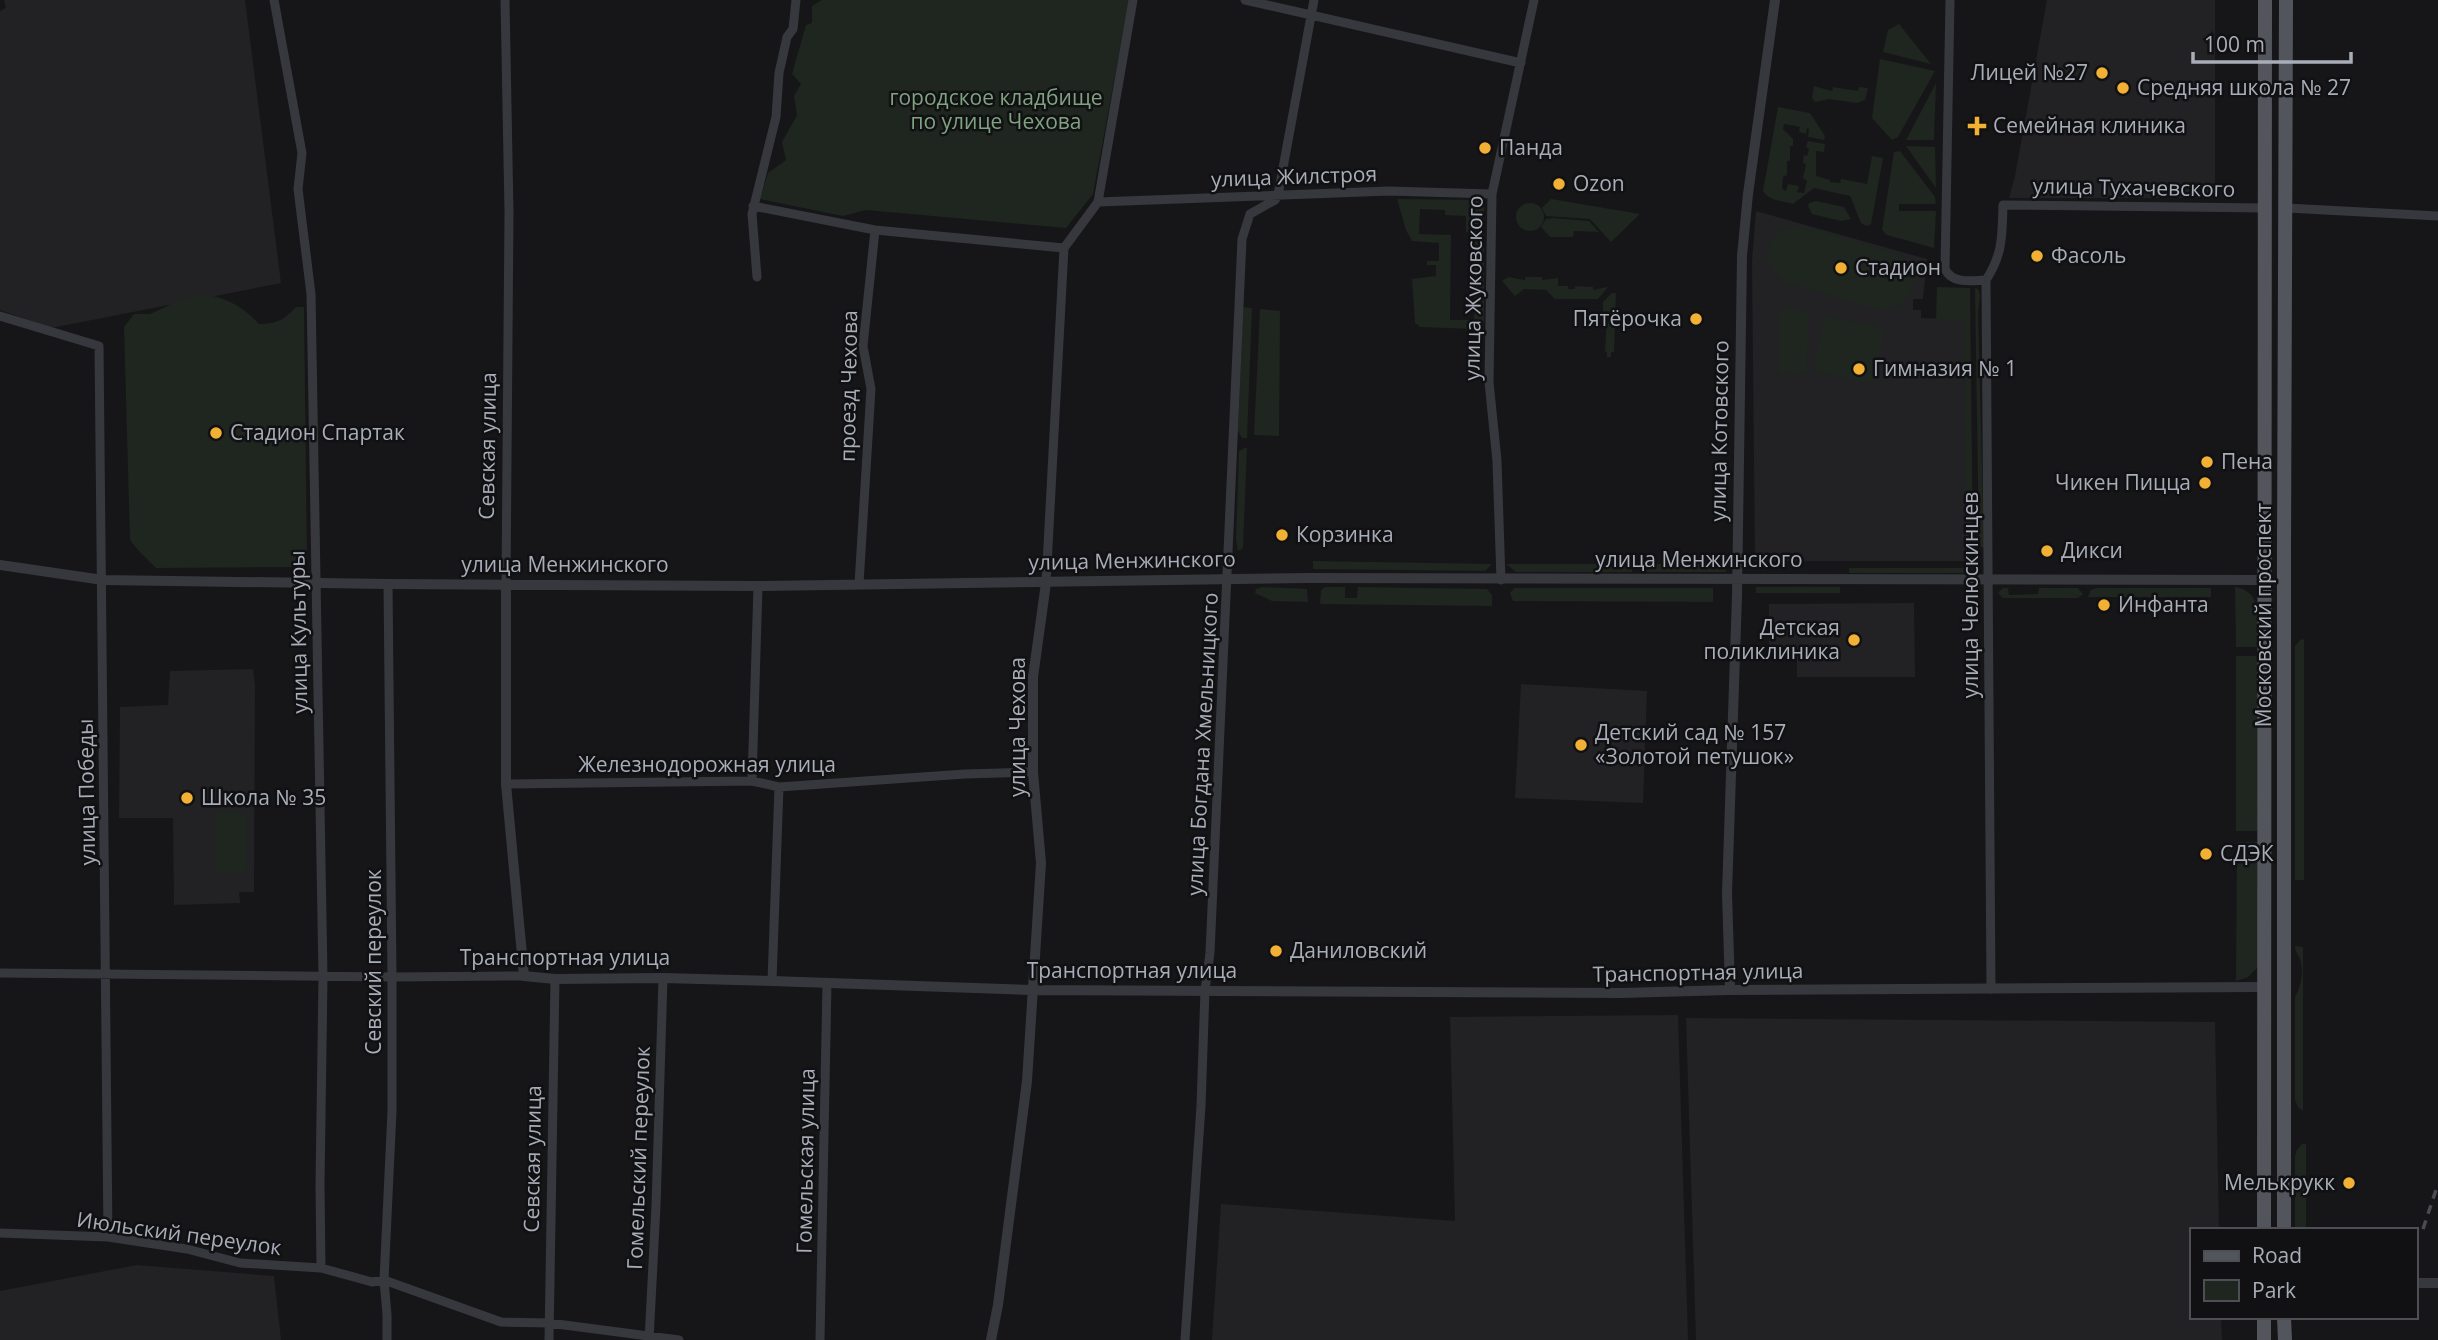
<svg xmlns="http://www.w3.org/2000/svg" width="2438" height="1340" font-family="'Open Sans',sans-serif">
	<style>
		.built { fill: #222225 }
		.green { fill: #1e261f; fill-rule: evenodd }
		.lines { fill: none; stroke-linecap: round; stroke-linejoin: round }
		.minor { stroke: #37383d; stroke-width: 9 }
		.tertiary { stroke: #37383d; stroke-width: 10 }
		.primary { stroke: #53555c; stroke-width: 14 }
		.rail { stroke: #4a4c52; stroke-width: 3.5; stroke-dasharray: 9 7; stroke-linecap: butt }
		.poi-dot { fill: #f2b134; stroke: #111113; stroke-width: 2.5 }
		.labels { text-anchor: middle; stroke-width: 5; stroke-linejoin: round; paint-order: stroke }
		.poi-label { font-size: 21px; fill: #a8adb8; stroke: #111113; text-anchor: start }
		.park-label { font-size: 21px; fill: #7fa381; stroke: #111113 }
		.street-label { font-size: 21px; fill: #a8adb8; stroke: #111113 }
	</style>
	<rect width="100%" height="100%" fill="#161618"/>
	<path class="built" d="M4,0h241l36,283 -230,45 -51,-18v-299l6,-3z
		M2047,0h168v198h-206l6,-22z
		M1756,211l171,48 -4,40h-10v11h8v8l43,2 3,202 -2,39h-210l-3,-300z
		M1914,603l1,74h-118v-30h-28v-43z
		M253,669l2,16 -1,207h-15l1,11 -66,2 -1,-87h-54l1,-111 48,-2 2,-34z
		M1521,684l126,7 -4,112 -128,-5z
		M1678,1015l10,325h-476l9,-136 234,17 -5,-204z
		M1686,1018l529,4 4,208h-28v87h30l1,23h-526z
		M137,1265l137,11 7,64h-281v-49z"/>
	<path class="green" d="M822,0h307l-36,194 -27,34 -200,-18 -23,6 -83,-17 8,-26 18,-13 -4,-18 15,-27 -3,-19 7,-12 -9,-10 14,-49 6,-2v-17z
		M1899,24l32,40 -48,-12 5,-22z
		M1880,59l55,12 -37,66 -6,3 -20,-22z
		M1936,83l-2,57h-28z
		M1814,86l18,5 1,-4 25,4 1,-4 9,1 -3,12 -8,3 -28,-4 -14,3 -3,-4z
		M1778,107l32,6 15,23 -1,4 -16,-3 1,-8 -2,-1 -1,6 -7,-2 1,-5 -16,-3 -1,5 10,10v7h-3v15h-3v14l-4,2 -1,11 4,3 2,-7 11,2 -2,6 7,1 3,-12 -4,-3 3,-14 -3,-1 1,-8 3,1 2,-7 -3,-2 2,-6 17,3 -1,8 -8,-1v25l14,4v2l10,1 1,-4 26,5 5,-28 11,2 -12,66 -4,2 -6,-3 -11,-27 -36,-8 -21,16c-10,-3 -24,-3 -30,-13z
		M1906,146l29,1 1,41z
		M1900,151l35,46 1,7h-37v7h37l-2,37 -47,-13 -5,-5 12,-78z
		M1397,199l81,1 6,4v117l-2,5 -8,3 -54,-2 -5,-4 -3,-44 24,-3v-11h-9v-4h12v-18l-27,-2 -6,-11zM1420,209l25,1v5l21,1v16l5,1 -1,9 5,1 -1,77h-24l1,-85 -32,-1z
		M1551,199l89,15 -29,28 -21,-23 -44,-3 -4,-8z
		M1816,201l28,6 7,12 -10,2 -29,-7 -4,-8 1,-3z
		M1516 217a14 14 0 1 1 28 0a14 14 0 1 1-28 0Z
		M1553,218l36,3 10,11 -25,-1 -1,6h-23l-9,-10 5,-8z
		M1792,226h13l89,27c31,18 23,55 -14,57l-95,-28 -7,-6 -10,-16v-12l9,-16z
		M1508,277l17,3v-3h17v3l16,-2v8h10v3h7v-3l18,1v3l15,-3 -10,12h-43l-9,-9 -22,-1 -9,7 -13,-15z
		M1937,287l33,1 3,259h-7l-2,-226 -28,-2z
		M1975,288l3,1 2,6 -2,18 6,234h-5z
		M1612,293h4l-2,59h-3v5h-4v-5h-2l2,-34 -4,-1v-15z
		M204,294c23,4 40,13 55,30 18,0 26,-5 37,-17h8l3,253 -8,7 -143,1 -18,-18 -8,-10 -6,-213 10,-13h16l37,-17z
		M1243,307l9,1 -5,130h-5l-4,-7z
		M1260,309l20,2 -1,125 -25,-1z
		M1782,309l23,1 3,3 -1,57 -2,4 -26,-1v-61z
		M1825,316l60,13 -12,55 -60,-13z
		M1247,447l-4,101 -5,3 -2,-12 3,-88z
		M1313,561l179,3 -7,7 -172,-2z
		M1506,564h126v8h-116z
		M1641,564h85v8h-85z
		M1849,568h121v5h-121z
		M1262,587l45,2 1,13 -36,-1 -17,-8 1,-4z
		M1325,587h20v11h12l1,-11 129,2 5,6v11l-172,-2 1,-14z
		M1756,587h84v6h-84z
		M2235,587c29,4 23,37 23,60h-22z
		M1514,588h199v14l-200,-1 -3,-8z
		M2003,588h5l1,7 29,-1 1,-6h39l5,6 -5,4h-75l-5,-5z
		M2096,588h115v9h-123l3,-7z
		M2304,639v241h-9v-234l5,-6z
		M2236,656h22v175h-22z
		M242,811l5,8 -1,49 -3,5h-23l-5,-4v-53l3,-4z
		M2237,842h21v125l-10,10 -12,4z
		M2295,946l8,1v164l-5,-4 -3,-7v-103c6,-10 10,-29 4,-40 -2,-3 -4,-7 -4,-11z
		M2302,1144h4v86h-11v-74l2,-6z"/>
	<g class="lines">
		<path class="minor" d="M274,0l28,153 -4,36 13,105 12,682 -3,209 1,83
			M505,0l4,212 -3,371
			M1245,0l276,63
			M1950,0l-5,269c7,15 26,12 41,11
			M1098,202l291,-11 103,3
			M753,206l122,24 189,18
			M2287,208l151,8
			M757,277l-5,-63 24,-97 3,-44 8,-36 6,-8 3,-29
			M0,316l99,30 9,891
			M1501,580l-4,-119 -8,-79 3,-188 42,-194
			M1046,583l18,-335 34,-46 35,-202
			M859,584l12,-195 -8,-43 12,-116
			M752,781l6,-195
			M506,784l246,-3 27,6 186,-13 68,-2
			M0,973l392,4 132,-1
			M772,981l7,-194
			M1991,989l-5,-709c17,-26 16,-44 17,-75l261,3
			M0,1233l108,4 79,12 53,14 81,5 51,14 12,-2 117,42 48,1 130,17
			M387,1340v-25l-3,-35 8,-169v-134l-4,-393
			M549,1340l6,-361
			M649,1340l7,-134 7,-228
			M820,1340l7,-357
			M1185,1340l16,-234 4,-116 5,-37 32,-714 8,-25 25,-14 3,-5 36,-195"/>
		<path class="tertiary" d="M0,565l103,15 285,4 370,2 548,-8 960,2
			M506,583v201l18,192 31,3 108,-1 109,3 260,9 590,3 108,-3 534,-3
			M1730,990l-3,-97 10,-297 5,-340 6,-62 27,-194
			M2415,1283h23
			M991,1340l7,-35 29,-224 14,-218 -8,-91v-95l13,-94"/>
		<path class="primary" d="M2264,1230l1,-1230
			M2284,1230v-680l2,-550
			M2264,1317v23
			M2284,1317l1,23"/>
		<path class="rail" d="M2423,1229l15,-45"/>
	</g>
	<g class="poi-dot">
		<circle cx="2102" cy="73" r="7"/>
		<circle cx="2123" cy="88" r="7"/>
		<path d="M1973.5 115.5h7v7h7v7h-7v7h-7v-7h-7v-7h7z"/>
		<circle cx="1485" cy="148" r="7"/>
		<circle cx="1559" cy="184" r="7"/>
		<circle cx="2037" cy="256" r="7"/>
		<circle cx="1841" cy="268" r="7"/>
		<circle cx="1696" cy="319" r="7"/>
		<circle cx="1859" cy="369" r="7"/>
		<circle cx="216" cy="433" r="7"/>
		<circle cx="2207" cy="462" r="7"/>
		<circle cx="2205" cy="483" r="7"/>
		<circle cx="1282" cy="535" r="7"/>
		<circle cx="2047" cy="551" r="7"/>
		<circle cx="2104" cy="605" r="7"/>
		<circle cx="1854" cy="640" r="7"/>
		<circle cx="1581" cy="745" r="7"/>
		<circle cx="187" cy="798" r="7"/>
		<circle cx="2206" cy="854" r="7"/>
		<circle cx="1276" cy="951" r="7"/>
		<circle cx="2349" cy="1183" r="7"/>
	</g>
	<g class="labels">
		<g class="poi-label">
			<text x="2088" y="80" text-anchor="end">Лицей №27</text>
			<text x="2137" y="95">Средняя школа № 27</text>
			<text x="1993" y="133">Семейная клиника</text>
			<text x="1499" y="155">Панда</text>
			<text x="1573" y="191">Ozon</text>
			<text x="2051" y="263">Фасоль</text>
			<text x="1855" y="275">Стадион</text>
			<text x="1682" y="326" text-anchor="end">Пятёрочка</text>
			<text x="1873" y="376">Гимназия № 1</text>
			<text x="230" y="440">Стадион Спартак</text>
			<text x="2221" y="469">Пена</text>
			<text x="2191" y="490" text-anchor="end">Чикен Пицца</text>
			<text x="1296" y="542">Корзинка</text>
			<text x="2061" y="558">Дикси</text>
			<text x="2118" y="612">Инфанта</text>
			<text x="1840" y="635" text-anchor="end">Детская<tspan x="1840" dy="24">поликлиника</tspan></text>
			<text x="1595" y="740">Детский сад № 157<tspan x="1595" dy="24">«Золотой петушок»</tspan></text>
			<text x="201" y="805">Школа № 35</text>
			<text x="2220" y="861">СДЭК</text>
			<text x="1290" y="958">Даниловский</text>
			<text x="2335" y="1190" text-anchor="end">Мелькрукк</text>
		</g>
		<g class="park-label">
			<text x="996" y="105">городское кладбище<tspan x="996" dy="24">по улице Чехова</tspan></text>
		</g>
		<g class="street-label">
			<text transform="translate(1294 177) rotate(-2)" y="7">улица Жилстроя</text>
			<text transform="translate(2134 188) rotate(1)" y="7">улица Тухачевского</text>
			<text transform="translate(1474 288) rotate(-89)" y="7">улица Жуковского</text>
			<text transform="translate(849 386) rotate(-89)" y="7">проезд Чехова</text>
			<text transform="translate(1720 431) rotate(-89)" y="7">улица Котовского</text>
			<text transform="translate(488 446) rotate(-89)" y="7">Севская улица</text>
			<text x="1699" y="567">улица Менжинского</text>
			<text transform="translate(1132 561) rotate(-1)" y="7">улица Менжинского</text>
			<text x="565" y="572">улица Менжинского</text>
			<text transform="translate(1971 595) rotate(-90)" y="7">улица Челюскинцев</text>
			<text transform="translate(2264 615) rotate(-90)" y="7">Московский проспект</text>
			<text transform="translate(299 632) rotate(-91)" y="7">улица Культуры</text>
			<text transform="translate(1018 727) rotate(-90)" y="7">улица Чехова</text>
			<text transform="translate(1203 744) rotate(-87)" y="7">улица Богдана Хмельницкого</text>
			<text x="707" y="772">Железнодорожная улица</text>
			<text transform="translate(87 792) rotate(-91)" y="7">улица Победы</text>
			<text x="565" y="965">Транспортная улица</text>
			<text transform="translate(374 962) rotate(-90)" y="7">Севский переулок</text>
			<text x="1132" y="978">Транспортная улица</text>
			<text transform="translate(1698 973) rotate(-1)" y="7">Транспортная улица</text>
			<text transform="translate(639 1158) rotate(-88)" y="7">Гомельский переулок</text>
			<text transform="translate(533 1159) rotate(-89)" y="7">Севская улица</text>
			<text transform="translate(806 1161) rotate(-89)" y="7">Гомельская улица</text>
			<text transform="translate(179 1234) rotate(8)" y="7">Июльский переулок</text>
		</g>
	</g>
	<rect x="2190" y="1228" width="228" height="91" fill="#111113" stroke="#4d4f55" stroke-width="2"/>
	<rect x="2204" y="1251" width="35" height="10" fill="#53555c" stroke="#4d4f55" stroke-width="2"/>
	<text x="2252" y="1263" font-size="21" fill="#a8adb8">Road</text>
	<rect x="2204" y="1280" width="35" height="21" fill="#1e261f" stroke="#4d4f55" stroke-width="2"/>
	<text x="2252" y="1298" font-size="21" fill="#a8adb8">Park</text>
	<path d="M2193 52v10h158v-10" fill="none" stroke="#a8adb8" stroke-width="3.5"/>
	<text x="2204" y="52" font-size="21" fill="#a8adb8" stroke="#111113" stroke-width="5" paint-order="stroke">100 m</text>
</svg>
